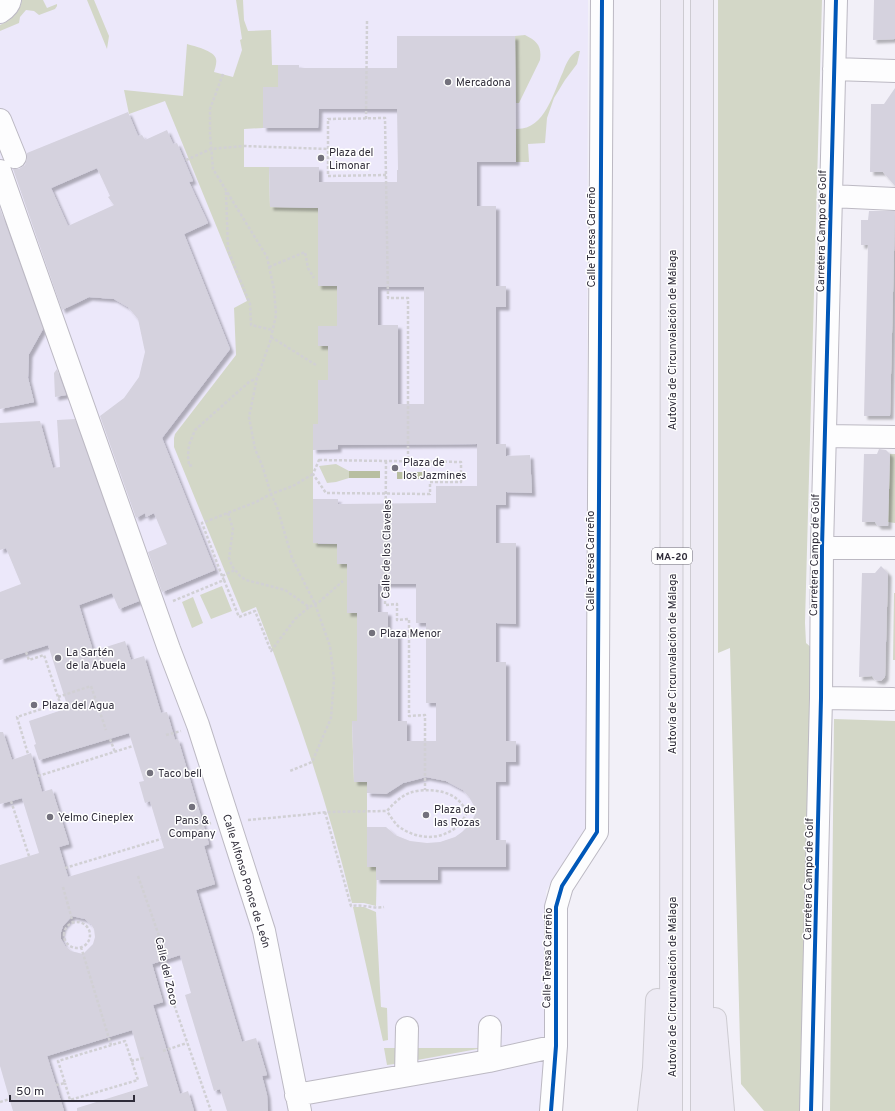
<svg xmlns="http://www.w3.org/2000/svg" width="895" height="1111" font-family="Overpass,sans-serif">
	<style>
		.built { fill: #ece8fa }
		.green { fill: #d3d7c7 }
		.water { fill: #b8bea1 }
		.building { fill: #d5d2de; fill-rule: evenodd; filter: url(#shadow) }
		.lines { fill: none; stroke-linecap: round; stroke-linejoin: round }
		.minor-casing { stroke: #bcb9c3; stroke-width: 24 }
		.highway-casing { stroke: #cdcbd1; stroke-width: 24 }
		.path { stroke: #d1d0d4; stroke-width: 2.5; stroke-dasharray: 3 2; stroke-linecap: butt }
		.minor { stroke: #fdfdfe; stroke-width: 22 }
		.highway { stroke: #edeaf4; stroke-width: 22 }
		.cycleway-casing { stroke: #fff; stroke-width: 6 }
		.cycleway { stroke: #0057b8; stroke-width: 4 }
		.poi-dot { fill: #73717c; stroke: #fff; stroke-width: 1.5 }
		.labels { text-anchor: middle; stroke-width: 3; stroke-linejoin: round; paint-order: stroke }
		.shield { fill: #fff; stroke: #6d6b74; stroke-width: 1 }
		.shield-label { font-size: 10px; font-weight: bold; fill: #2f2c39 }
		.poi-label { font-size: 11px; fill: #2f2c39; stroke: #fff; text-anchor: start }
		.street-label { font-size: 11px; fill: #2f2c39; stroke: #fff }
	</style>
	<defs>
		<filter id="shadow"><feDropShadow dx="3.5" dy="3.5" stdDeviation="1" flood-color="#0004"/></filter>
	</defs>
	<rect width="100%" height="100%" fill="#f2f0f8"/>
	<path class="built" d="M0,0h588l-2,827 -40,64 -3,197 -3,23h-540z"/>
	<path class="green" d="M22,0h21l4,8 10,-4v2l-2,3 -16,6 -5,-4 -8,-1 -6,7 -1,6 -19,8v-6c11,-5 20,-12 22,-25z
		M87,0h7l15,36 -2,13z
		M236,0h7l1,20 4,11 23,-1 1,35h6v22h-15v41l-19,1v38h25l1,40 48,1v78h19v40h-19l10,20v34l-10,44h-5v100h5v20h19l10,20v49h10v108h-5l2,60 13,1v85h10l-1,39 -12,-3h-12c-24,-101 -58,-199 -96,-296l-14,6 -68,-166v-9l1,-4 61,-79 -2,-47 13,-7 -82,-200 -36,13 -5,-24 59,6 4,-52c7,2 28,7 29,15 1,4 -1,9 -2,13l19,5 9,-27 -2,-10 2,-1z
		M718,0h104l-17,623 1,20 7,6 -13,462h-36l-23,-27 -11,-436 -12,5z
		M525,35c12,6 17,11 15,25l-21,43h-3l-1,-67z
		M577,51h3l-3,13 -12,16 -11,18 -7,20 -2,25 -17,1 1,18h-13v-33c29,1 37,-36 47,-57 3,-8 6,-16 14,-21z
		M890,454h5v69l-7,-1z
		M336,464l13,7v7l-13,4 -9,1 -8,-17z
		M222,586l10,25 -21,8 -11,-24z
		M894,593h1v67h-2z
		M193,597l10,26 -11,5 -10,-26z
		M834,719l61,2v390h-65z
		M353,907h11l12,5 5,95 6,1 1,32 -5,1z
		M384,1048h16l2,15 -15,2z
		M412,1048h71l-71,13z"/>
	<path class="water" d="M349,471h31v7h-31z
		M397,472h30v7h-30z"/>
	<path class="building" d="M874,0h21v39l-22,1z
		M397,36h118l1,126h-39v44h19v80h10v21h-10v137h10v12l24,-1 2,38 -26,-1v13h-10v38h20v81l-20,-1v39h10v79h10v21h-10v20h-10v58h10v27h-68v13h-62v-13h-9v-40h19l9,8 15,6 17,2 13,-1 15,-5 7,-5 8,-8 7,-13 -8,-14 -6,-7 -17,-9 -20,-4 -23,6 -17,11 -19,-1v-11h-13l-2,-61h5v-108h-10v-49h-10v-20l-24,-1v-44h25v5l98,-1v-17h41v-42l-139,1v4l-25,1v-26h5v-44h10v-34h-10v-20h19v-40h-19v-78l-48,-1 -1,-40h50v15h78v-12h1l-1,-61h-78l-1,19h-55v-41h15v-22h21v3h98zM378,287h46v117h-26v-79h-20zM378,584h38v39h10v80h10v38h-29v-20h-9v-89h-10v-20h-10z
		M895,88v98l-12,-14h-13l1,-68h13z
		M128,112l10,24 4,-1 3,5 22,-10 6,14 4,-1 16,38 -4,1 19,41 -24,11 46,115 -68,89 53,132 -53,22 -14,-40 19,-8 -13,-31 -8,4 -1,-4 -9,5 -36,-102 24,-18 15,-21 6,-25 -7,-33 -10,-12 -14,-8 -25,-2 -27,13 -49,-141h6l6,-4 2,-6v-6zM97,168l13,28 -2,1 6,8 -46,21 -17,-38z
		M0,208l43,121 -14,25 -1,24 6,24 -34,7z
		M869,211h26l-5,205h-26l4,-171h-7v-25h7z
		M57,369l9,26 -11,2 -1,-24z
		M75,419l64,182 -20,8 -7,-16 -33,12 14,46 32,-10 6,19 13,-4 17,57 6,-1 8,28 3,-1 31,105 -5,2 11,38 -19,6 46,152 14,-4 11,37 -5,1 5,19 1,16h-41l-7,-22 -6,2 -29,-96 6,-2 -11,-38 -28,9 11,38 -10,3 27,89 8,-3 6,20h-117v-3l71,-22 -16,-56 -85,26 17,55h-51l-13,-45v-201l39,-12 -17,-55 -22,6v-72h3l9,28 19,-7 11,39 10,-3 17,55 -10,3 9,30 96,-29 -14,-47 -5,2 -6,-21 5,-1 -15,-48 -90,27 -5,-15 2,-1 -7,-23 39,-13 -20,-63 -48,15v-68l21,-8 -15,-36 -6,2v-127l40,-2 13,47 7,-1 -3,-47zM72,916l13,3 6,5 3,5 1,8 -2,7 -10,10 -12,-3 -6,-5 -4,-7v-7l2,-6z
		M879,449l7,1 4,4 -2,72h-10l-3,-4h-13l2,-68h13z
		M881,566l7,7 -3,104 -4,4 -6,-1 -3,-4 -13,1 3,-104h13z"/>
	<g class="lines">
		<g class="minor-casing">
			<path id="minor" d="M0,12c5,-3 9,-6 10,-12
				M834,69l61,2
				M0,120l15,37
				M0,171l169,478 29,76 66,206 36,180
				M831,196l64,3
				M825,436l70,1
				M822,548h73
				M821,698l72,1
				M489,1061l1,-34
				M406,1075l1,-47
				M296,1095l193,-34 67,-15
				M551,1111l5,-65v-139l6,-21 35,-54 5,-832
				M811,1111l10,-413 1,-150 14,-548"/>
		</g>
		<g class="highway-casing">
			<path id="highway" d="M715,1019l8,92
				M649,1111l5,-43 3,-68
				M671,1111l1,-1111
				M702,1111v-1111"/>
		</g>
		<path class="path" d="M223,74l-13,35v25l3,35 54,88 7,32 2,26 -6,27 -13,36 -8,39 6,32 7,16 9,29 6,13 15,51 23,46 15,42 4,33 -3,39 -19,44 -22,9
			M366,119l1,-98
			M186,160l25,-11 33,-3 84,3
			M386,175l-58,1v-57l57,-1 3,180h20v163
			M226,192l2,58 22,54 1,21 22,5
			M269,267l36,-15 3,16 6,10
			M271,337l45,28
			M319,460l142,2v20h-31v12l-104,-1 -13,-19z
			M386,461l-1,144 12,-1v16l12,-1v97l16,-1v75
			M192,465l-3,1 -1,-11 1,-10 6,-15 54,-48 8,-4
			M228,513l5,16 -4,29 3,8 8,10 6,4 39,10 24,17 10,-5 24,-21
			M222,576l-20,-53 54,-21 15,-8 22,-8 20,-12
			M224,580l15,37 16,-6 16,40 24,-32 14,-12
			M173,601l51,-21 -2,-4 13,-6
			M26,652l3,8 15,-5 16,48 -43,14 11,37
			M58,697l33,-11 15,44
			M166,735l15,-4
			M110,739l5,13
			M38,776l95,-30
			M11,801l18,55
			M325,812l26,94c12,-2 22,3 33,1
			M248,820l54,-5 25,-3 60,-1c6,-7 13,-14 22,-18 15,-5 40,-4 51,9 3,3 5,7 7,11 -3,4 -5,10 -9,13 -18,15 -41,14 -60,0 -4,-4 -8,-10 -11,-15
			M194,828l17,-5
			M65,868l96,-29
			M138,876l26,74 5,40 42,121
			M63,887l10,36
			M64 935a13 13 0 1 1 26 0a13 13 0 1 1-26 0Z
			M81,947l30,98
			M163,1051l24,-8
			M131,1061l13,-3
			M56,1085l9,-2 -7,-22 67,-20 13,39 -68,20 -5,-17
			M0,1102l38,-12"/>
		<use href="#minor" class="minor"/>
		<use href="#highway" class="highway"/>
		<g class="cycleway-casing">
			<path id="cycleway" d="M551,1111l5,-65v-139l6,-21 35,-54 5,-832
				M811,1111l10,-413 1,-150 14,-548"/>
		</g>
		<use href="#cycleway" class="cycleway"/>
	</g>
	<g class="poi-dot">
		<circle cx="448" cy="82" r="4"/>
		<circle cx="321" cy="158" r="4"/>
		<circle cx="395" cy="468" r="4"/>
		<circle cx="372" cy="633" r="4"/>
		<circle cx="58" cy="658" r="4"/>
		<circle cx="34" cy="705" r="4"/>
		<circle cx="150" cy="773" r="4"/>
		<circle cx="192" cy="807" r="4"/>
		<circle cx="426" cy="815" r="4"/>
		<circle cx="50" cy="817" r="4"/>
	</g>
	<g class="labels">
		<rect class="shield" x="652" y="548" width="40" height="16" rx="3"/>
		<g class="shield-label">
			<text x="672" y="560">MA-20</text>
		</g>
		<g class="poi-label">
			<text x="456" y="86">Mercadona</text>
			<text x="329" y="156">Plaza del<tspan x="329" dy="13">Limonar</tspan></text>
			<text x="403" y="466">Plaza de<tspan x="403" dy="13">los Jazmines</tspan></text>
			<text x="380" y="637">Plaza Menor</text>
			<text x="66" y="656">La Sartén<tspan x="66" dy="13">de la Abuela</tspan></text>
			<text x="42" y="709">Plaza del Agua</text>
			<text x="158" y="777">Taco bell</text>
			<text x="434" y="813">Plaza de<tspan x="434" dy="13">las Rozas</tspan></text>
			<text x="58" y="821">Yelmo Cineplex</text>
			<text x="192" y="824" text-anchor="middle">Pans &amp;<tspan x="192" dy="13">Company</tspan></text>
		</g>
		<g class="street-label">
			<text transform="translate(821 231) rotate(-89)" y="4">Carretera Campo de Golf</text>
			<text transform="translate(591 237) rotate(-90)" y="4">Calle Teresa Carreño</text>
			<text transform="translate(672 340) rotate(-90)" y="4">Autovía de Circunvalación de Málaga</text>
			<text transform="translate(386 549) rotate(-89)" y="4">Calle de los Claveles</text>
			<text transform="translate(814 555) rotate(-89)" y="4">Carretera Campo de Golf</text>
			<text transform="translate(590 561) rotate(-90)" y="4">Calle Teresa Carreño</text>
			<text transform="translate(672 664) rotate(-90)" y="4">Autovía de Circunvalación de Málaga</text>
			<text transform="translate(808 879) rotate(-89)" y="4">Carretera Campo de Golf</text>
			<text transform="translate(247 881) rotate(73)" y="4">Calle Alfonso Ponce de León</text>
			<text transform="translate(547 958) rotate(-89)" y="4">Calle Teresa Carreño</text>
			<text transform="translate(167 971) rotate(77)" y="4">Calle del Zoco</text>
			<text transform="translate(672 987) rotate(-90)" y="4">Autovía de Circunvalación de Málaga</text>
		</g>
	</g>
	<path d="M10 1095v6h124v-6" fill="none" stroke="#2f2c39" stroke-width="2"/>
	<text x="16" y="1095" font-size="12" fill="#2f2c39" stroke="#ffffff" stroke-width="3" paint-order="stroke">50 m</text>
</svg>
